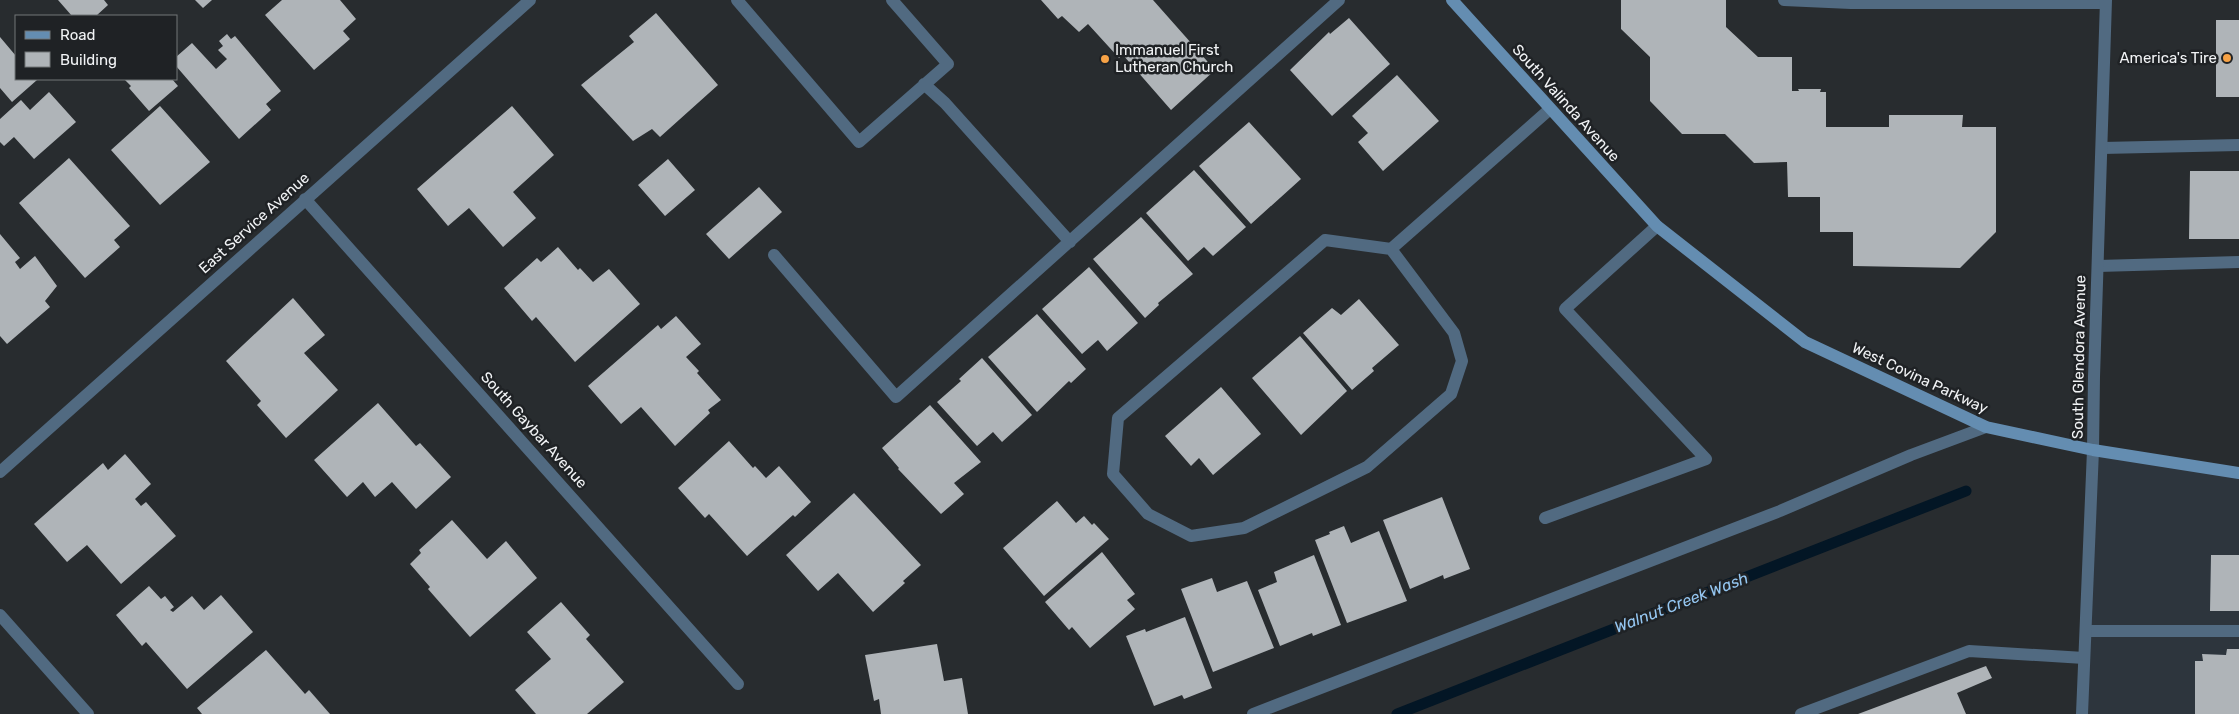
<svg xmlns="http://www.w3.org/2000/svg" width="2239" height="714" font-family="Rubik,sans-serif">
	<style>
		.built { fill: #2d353d }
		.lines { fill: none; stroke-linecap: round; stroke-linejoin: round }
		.stream { stroke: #031625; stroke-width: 11 }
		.building { fill: #afb4b8 }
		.service { stroke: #516a81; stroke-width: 12 }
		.minor { stroke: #516a81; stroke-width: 12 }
		.tertiary { stroke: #516a81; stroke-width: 12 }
		.secondary { stroke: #648db1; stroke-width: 12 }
		.poi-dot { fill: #f6a246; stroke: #1f2225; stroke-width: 2 }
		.labels { text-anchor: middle; stroke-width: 5; stroke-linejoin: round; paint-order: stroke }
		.poi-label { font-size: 15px; fill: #f1f3f5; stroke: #1f2225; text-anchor: start }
		.street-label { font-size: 15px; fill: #f1f3f5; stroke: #1f2225 }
		.water-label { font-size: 16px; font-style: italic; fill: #95c7f2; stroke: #1f2225 }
	</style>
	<rect width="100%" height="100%" fill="#282c2f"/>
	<path class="built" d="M2093,450l146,23v241h-157z"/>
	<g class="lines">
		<path class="stream" d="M1397,714l569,-223"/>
	</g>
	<path class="building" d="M58,0h46l4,5 -12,11h-24z
		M195,0h17l-9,8z
		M282,0h58l16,19 -13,12 7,8 -36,31 -49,-55z
		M1041,0h112l62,70 -44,40 -48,-55 -4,3 -31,-34 -9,8 -17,-16 -4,3z
		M1621,0h105v27l32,30h34v34h7l-1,-2h23l-1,3h6v35h63v-12h74l-1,12h34v105l-36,36 -107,-2v-34h-33v-35h-32l-1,-35 -33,1 -29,-29h-43l-32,-33v-44l-29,-28z
		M656,13l62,72 -58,52 -8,-8 -19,12 -52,-56 53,-43 -5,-6z
		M1349,18l41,46 -58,52 -42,-46 39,-38 1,2z
		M2216,20h23v77h-23z
		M227,34l4,5 4,-3 46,55 -15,13 5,6 -32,29 -63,-73v-9l16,-14 24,26 11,-10 -9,-9 5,-4 -4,-5z
		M0,37l16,19v23l21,1 -25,22 -12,-14z
		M1397,75l42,46 -56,50 -25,-29 10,-9 -16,-17z
		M124,79h48l6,7 -29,25 -20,-23 2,-2z
		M49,92l27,30 -42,37 -20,-22 -10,9 -4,-4v-23l21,-19 9,10z
		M160,106l50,56 -50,43 -49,-55z
		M512,106l42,49 -41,37 23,26 -33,29 -34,-39 -21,18 -31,-37z
		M1249,122l52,57 -50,45 -52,-58z
		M69,158l61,68 -16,14 6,7 -35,31 -66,-75z
		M668,159l27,31 -30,26 -27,-31z
		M1194,170l52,57 -33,29 -9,-9 -16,14 -42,-48z
		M2190,171h49v68h-50z
		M759,187l23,25 -53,47 -23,-25z
		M1141,217l52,57 -35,29 1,2 -14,13 -52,-59z
		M0,234l20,24 -5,4 5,7 15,-13 22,30 -12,15 5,6 -43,37 -7,-8z
		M558,247l20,23 2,-2 13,14 16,-13 31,35 -65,58 -39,-45 -4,4 -28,-33 33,-30 4,4z
		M1089,267l49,56 -31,28 -9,-11 -16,14 -40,-45z
		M293,298l32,37 -21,18 34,37 -52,48 -29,-33 4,-4 -35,-40z
		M1359,299l40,46 -27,23 2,3 -22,19 -49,-57 29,-25 9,7z
		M1037,314l49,55 -15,14 -2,-2 -32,31 -49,-55z
		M676,316l25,28 -15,13 13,14 -2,2 24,27 -13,10 2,3 -35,33 -34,-39 -20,17 -33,-38 70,-61 3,4z
		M1300,336l47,55 -46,44 -49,-57z
		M982,358l50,57 -30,27 -9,-10 -16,14 -40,-44 24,-21 -2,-2z
		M1221,387l40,47 -48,41 -14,-17 -8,8 -26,-30z
		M378,403l38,43 4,-3 31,34 -35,32 -24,-27 -17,15 -12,-15 -16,15 -33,-37z
		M930,405l51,57 -27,21 10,11 -23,20 -43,-45 1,-1 -17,-20z
		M729,441l24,27 2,-2 11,12 13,-12 32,36 -16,15 -2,-2 -46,41 -38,-42 -4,4 -27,-30z
		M125,454l26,30 -16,15 6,7 5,-4 30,34 -55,48 -34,-39 -20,17 -33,-38 69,-61 5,7z
		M854,493l67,72 -18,16 2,2 -32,29 -35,-39 -20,18 -32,-36z
		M1442,497l28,72 -26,10 -1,-4 -33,14 -27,-69z
		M1057,501l19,22 8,-7 8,9 2,-2 15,16 -65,57 -41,-48z
		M452,520l35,39 19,-18 31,37 -67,59 -42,-48 2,-2 -20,-23 11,-11 -2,-3z
		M1344,526l7,17 28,-12 28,70 -60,22 -32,-83 15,-6 -1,-2z
		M1102,552l33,42 -8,6 8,9 -45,39 -18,-21 -3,3 -24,-28z
		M1314,555l27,70 -28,11 -1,-3 -32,13 -22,-56 19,-8 -3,-10z
		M2211,555h28v56h-29z
		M1212,578l5,14 30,-11 27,67 -61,24 -32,-83z
		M149,586l12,13 4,-3 9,11 -4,3 3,2 19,-16 12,14 17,-15 32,37 -66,57 -41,-47 -4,4 -26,-31z
		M561,602l29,33 -4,4 38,43 -37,32h-51l-21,-24 36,-31 -24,-27z
		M1185,617l27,71 -28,11 -2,-4 -28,11 -28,-70 19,-7 1,3z
		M937,644l7,37 18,-3 6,36h-87l-2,-15 -5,2 -9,-46z
		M2227,649h12v65h-44v-53h8l-1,-7 24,1z
		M266,650l39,44 4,-4 21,24h-128l-5,-6z
		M1986,666l6,12 -35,15 9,21h-108z"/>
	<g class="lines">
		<path class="service" d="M737,0l122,142 89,-78 -56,-64
			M1784,0l67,3h110v-3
			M1961,3h144
			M924,84l21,19 125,139
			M2102,148l137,-3
			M1391,249l63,84 8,28 -11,33 -84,73 -123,61 -53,8 -43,-22 -35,-40 5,-56 207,-178 66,9 159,-140
			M774,255l122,142 443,-397
			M2098,266l141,-4
			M1545,518l161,-59 -141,-150 92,-83
			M2086,631h153
			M1253,714l527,-203 131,-56 75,-28
			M1801,714l168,-63 115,7"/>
		<path class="minor" d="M305,199l433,485
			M0,472l530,-472
			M0,615l88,99"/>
		<path class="tertiary" d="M2082,714l11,-264 1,-73 12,-377"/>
		<path class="secondary" d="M1452,0l205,226 148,116 181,85 107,23 146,23"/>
	</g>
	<g class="poi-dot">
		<circle cx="2227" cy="58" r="5"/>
		<circle cx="1105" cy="59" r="5"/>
	</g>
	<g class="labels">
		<g class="poi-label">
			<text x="1115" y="55">Immanuel First<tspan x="1115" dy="17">Lutheran Church</tspan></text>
			<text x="2217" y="63" text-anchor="end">America's Tire</text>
		</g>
		<g class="street-label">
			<text transform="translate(1566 103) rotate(48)" y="5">South Valinda Avenue</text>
			<text transform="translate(254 223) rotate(-42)" y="5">East Service Avenue</text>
			<text transform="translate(2079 357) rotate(-89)" y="5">South Glendora Avenue</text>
			<text transform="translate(1920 378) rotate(25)" y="5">West Covina Parkway</text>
			<text transform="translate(534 430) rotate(48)" y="5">South Gaybar Avenue</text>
		</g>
		<g class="water-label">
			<text transform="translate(1681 602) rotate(-21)" y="6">Walnut Creek Wash</text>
		</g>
	</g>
	<rect x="15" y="15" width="162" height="65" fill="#1f2225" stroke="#737678"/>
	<rect x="25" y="31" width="25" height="8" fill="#648db1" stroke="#737678"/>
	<text x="60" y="40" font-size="15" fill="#f1f3f5">Road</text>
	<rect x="25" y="52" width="25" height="15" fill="#afb4b8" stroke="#737678"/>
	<text x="60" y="65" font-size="15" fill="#f1f3f5">Building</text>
</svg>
